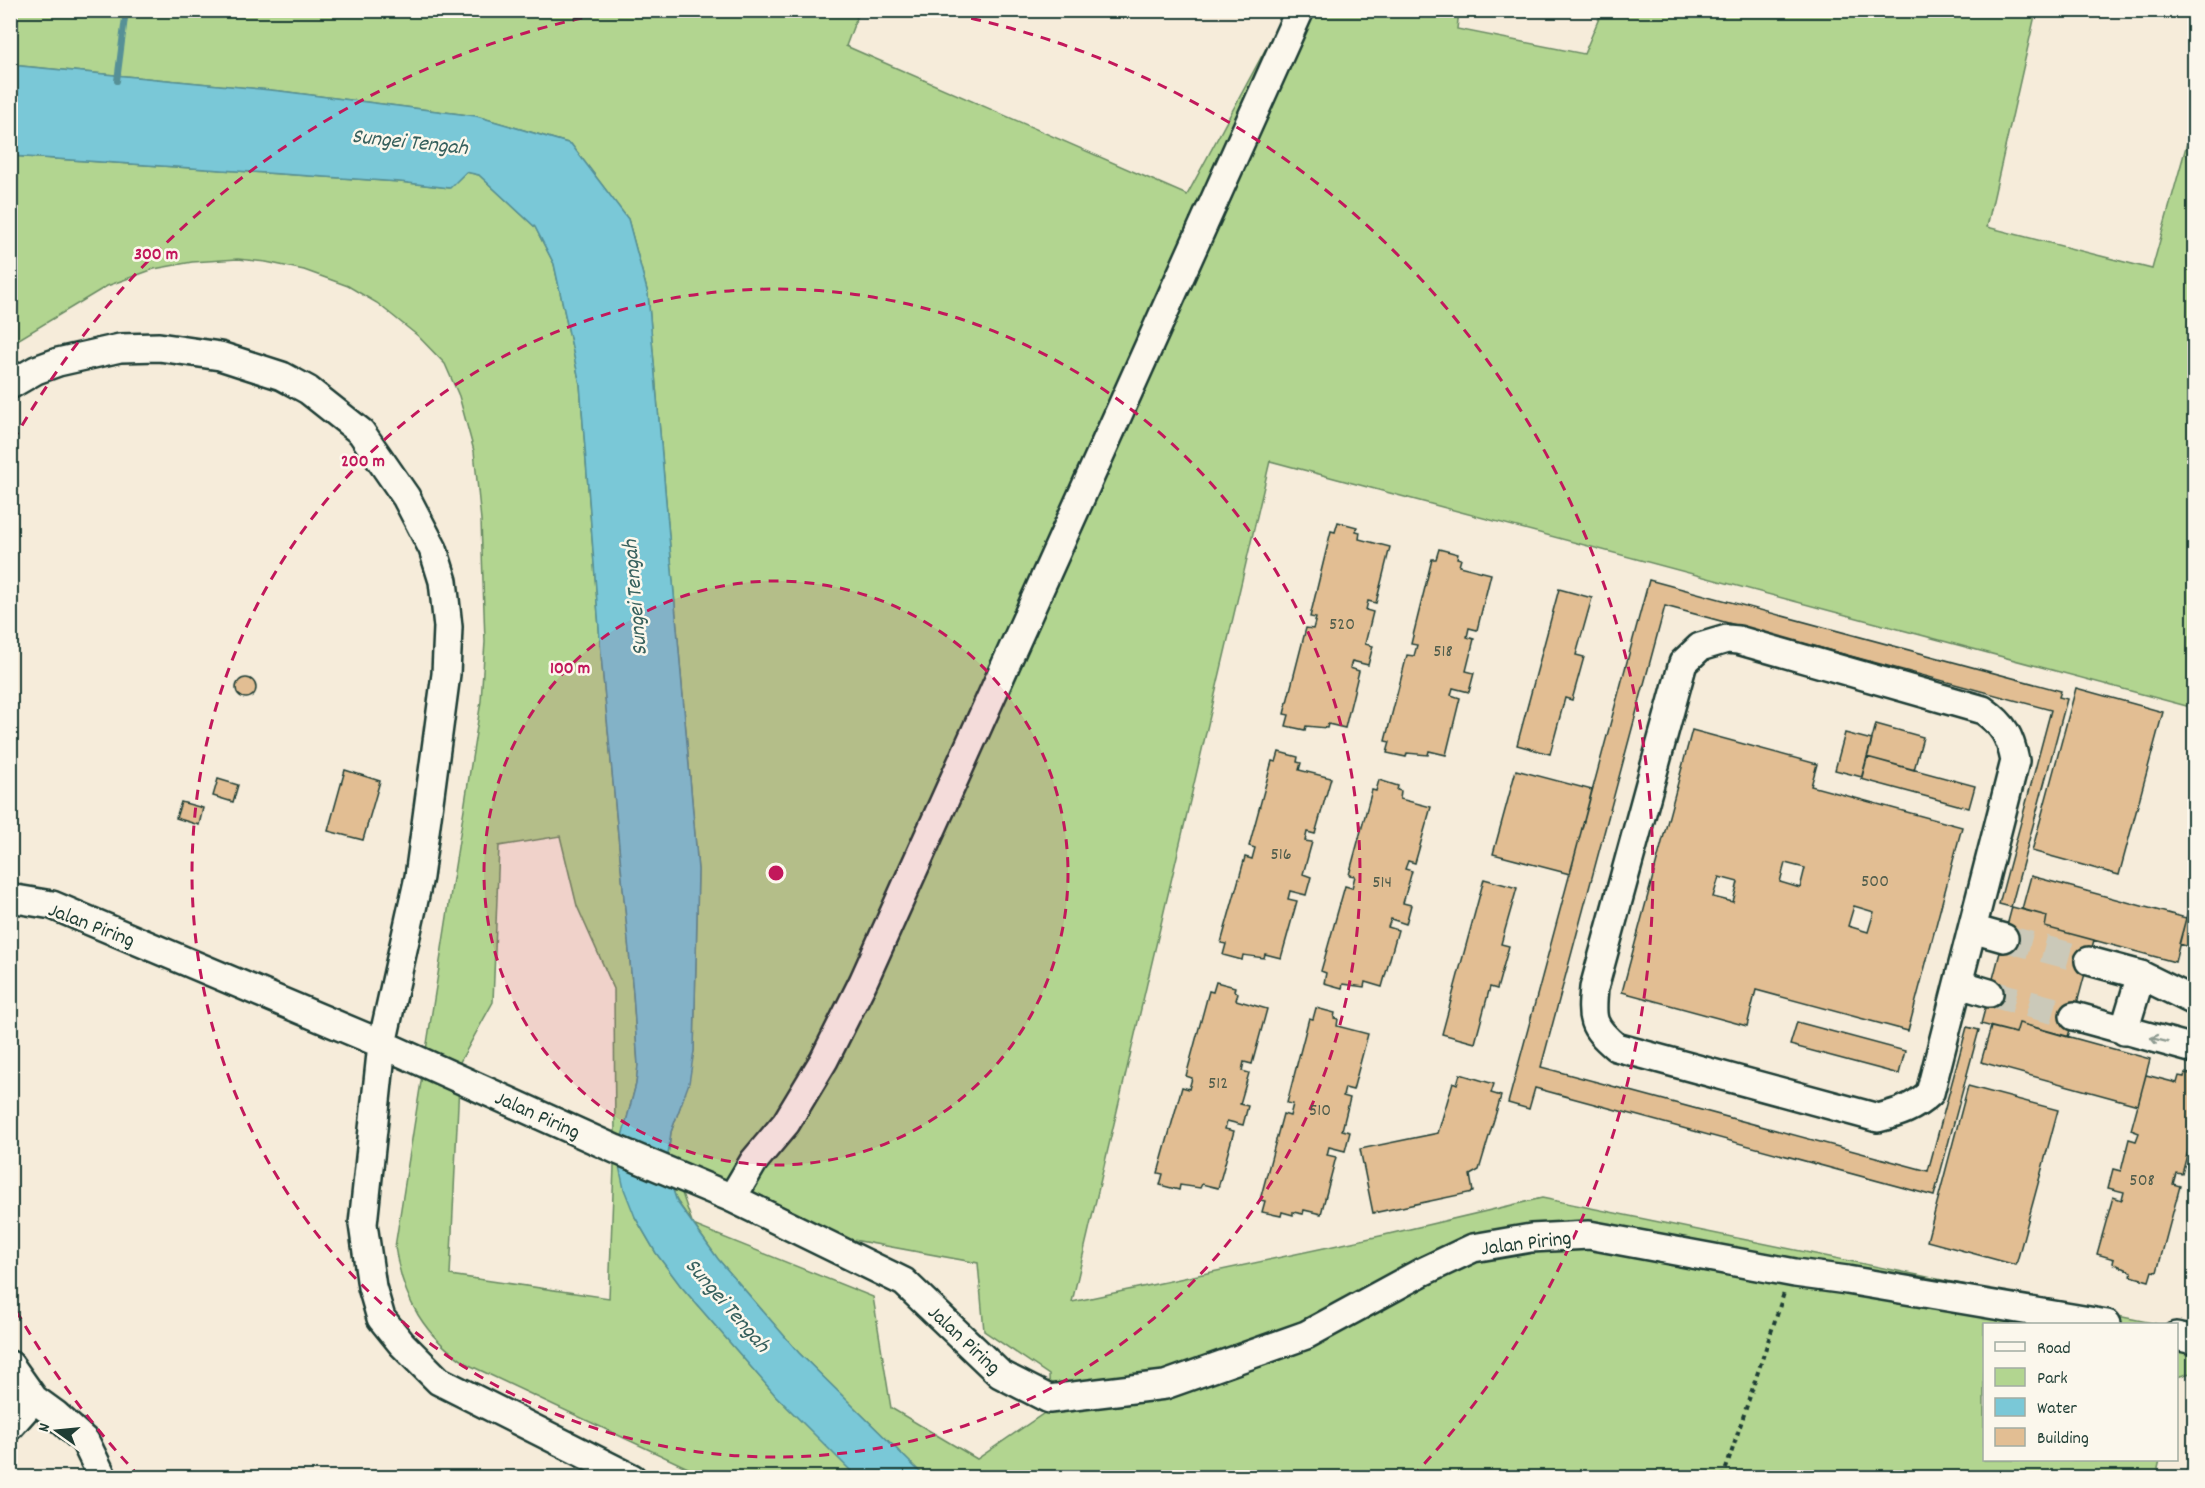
<svg xmlns="http://www.w3.org/2000/svg" width="2205" height="1488" font-family="Dekko,sans-serif">
	<style>
		.green { fill: #b2d590; stroke: #688962; stroke-width: 1.5; fill-rule: evenodd }
		.water { fill: #7ac8d7; stroke: #569096; stroke-width: 1.5 }
		.lines { fill: none; stroke-linecap: round; stroke-linejoin: round }
		.stream { stroke: #569096; stroke-width: 6 }
		.building { fill: #e2be93; stroke: #1f3d34; stroke-width: 1.5; fill-rule: evenodd }
		.minor-tunnel { stroke: #cbc9b9; stroke-width: 27; stroke-dasharray: 27 14; stroke-linecap: butt }
		.minor-casing { stroke: #1f3d34; stroke-width: 32 }
		.path { stroke: #1f3d34; stroke-width: 4; stroke-dasharray: 4.5 4.5; stroke-linecap: butt }
		.minor { stroke: #fbf7ec; stroke-width: 27 }
		.oneway { stroke: #8d9a90 }
		.ring { fill: none; stroke: #c2185b; stroke-width: 3; stroke-dasharray: 10 8 }
		.labels { text-anchor: middle; stroke-width: 5; stroke-linejoin: round; paint-order: stroke }
		.number-label { font-size: 18px; fill: #505d4c }
		.street-label { font-size: 21px; fill: #1f3d34; stroke: #fbf7ec }
		.water-label { font-size: 22px; font-style: italic; fill: #36605d; stroke: #fbf7ec }
		.centre { fill: #c2185b; stroke: #fbf7ec; stroke-width: 3 }
		.ring-label { font-size: 18px; text-anchor: middle; font-weight: bold; fill: #c2185b; stroke: #fbf7ec; stroke-width: 5; stroke-linejoin: round; paint-order: stroke }
	</style>
	<rect width="100%" height="100%" fill="#f6ecda"/>
	<filter id="ink" filterUnits="userSpaceOnUse"><feTurbulence type="fractalNoise" baseFrequency=".0167" numOctaves="2"/><feDisplacementMap in="SourceGraphic" scale="12" xChannelSelector="R" yChannelSelector="G"/><feConvolveMatrix kernelMatrix="1 2 1 2 8 2 1 2 1" color-interpolation-filters="sRGB"/></filter>
	<g filter="url(#ink)">
		<path class="green" d="M10,11h849l-13,35 341,149 99,-184h173l-2,18 127,25 18,-43h434l-49,216 165,42 42,-151v590l-924,-247 -198,841 308,-66 162,-38 615,126h-173v136h176l-4,17h-1231l-126,-124 -81,-94 -41,-58 -5,-14 -4,-32 3,-23 9,-25 14,-56 4,-181 -50,-576 -20,-75 -57,-75 -95,-28 -196,-25 -269,-26zM676,1176l118,53 184,34 6,68 65,44 1,34 -73,50 -86,-51 -18,-111 -180,-72z
			M10,156l390,26 49,6 17,-16 13,3 56,52 19,37 26,120 22,282 31,327 5,73 -2,18 -14,54 13,79 21,36 24,32 96,111 82,81h-151l-238,-112c-45,-28 -66,-66 -74,-118l86,-546 4,-59 -4,-122 -7,-69 -15,-55 -14,-32 -27,-28 -41,-33 -29,-17 -44,-16 -38,-8 -28,-3 -46,3 -38,7 -47,17 -96,58zM560,836l17,70 37,83 1,151 -6,158 -159,-23 10,-213 33,-60 6,-156z
			M2176,1328l18,4v40l-17,5z"/>
		<path class="water" d="M10,65l270,26 196,25 95,28 57,75 20,75 50,576 -4,181 -5,32 -18,49 -3,23 4,32 5,15 41,57 81,94 126,124 -67,1 -82,-82 -96,-111 -24,-32 -21,-36 -11,-28 -5,-23 3,-29 14,-53 2,-19 -5,-72 -31,-327 -22,-282 -26,-120 -19,-37 -56,-52 -13,-3 -16,16 -50,-6 -389,-26z"/>
		<g class="lines">
			<path class="stream" d="M117,81l9,-71"/>
		</g>
		<path class="building" d="M1338,522l19,5 -1,4 4,1 -1,7 31,8 -14,56 -8,-2 -2,9 7,2 -8,32 8,2 -5,19 -16,-4 -2,7 9,3 -14,57 -17,-4 -1,4 -21,-2 -1,4 -19,-4 3,-11 -5,-1 22,-86 7,1 3,-11 -6,-1 21,-86 4,1z
			M1439,549l19,5 -1,4 4,1 -2,7 32,8 -14,56 -8,-2 -2,9 7,2 -8,32 8,2 -5,19 -16,-4 -2,7 9,3 -14,57 -17,-4 -1,4 -21,-2 -1,4 -19,-4 3,-11 -5,-1 22,-86 7,1 3,-11 -6,-1 21,-85h4z
			M1649,580l412,111 -2,6 8,2 -56,208 -12,-3 52,-194 -386,-104 -124,461 387,104 39,-144 12,3 -45,166 -399,-108 -6,21 -21,-6z
			M1559,589l33,9 -16,57 8,2 -12,43 -7,-2 -15,56 -33,-9z
			M236 688a10 10 0 1 1 20 0a10 10 0 1 1-20 0Z
			M2076,688l87,24 -44,163 -87,-24z
			M1876,724l47,13 -9,33 -47,-13z
			M1692,730l125,34 -6,22 151,41 -54,204 -152,-41 -9,36 -125,-34zM1785,863l20,5 -5,20 -20,-6zM1719,877l19,5 -5,20 -20,-5zM1854,906l20,6 -6,20 -20,-6z
			M1845,733l27,7 -10,37 -27,-7z
			M1279,752l19,5 -1,5 4,1 -2,7 32,8 -16,56 -8,-2 -2,9 7,1 -9,32 8,3 -5,18 -16,-4 -2,8 9,2 -16,57 -16,-4 -1,4 -21,-3 -1,5 -19,-5 3,-11 -5,-1 24,-86 7,2 3,-11 -6,-2 23,-85 4,1z
			M1867,757l108,29 -6,22 -108,-29z
			M345,770l35,11 -17,59 -35,-9z
			M1516,770l76,20 -22,84 -77,-20z
			M218,779l20,6 -5,17 -20,-6z
			M1379,780l19,6 -1,4 4,1 -1,8 31,8 -16,56 -7,-2 -3,8 7,2 -9,32 8,2 -5,19 -15,-5 -3,8 10,3 -16,57 -17,-5 -1,5 -21,-3 -1,4 -18,-5 2,-10 -5,-2 24,-85 7,2 3,-12 -6,-1 23,-85 4,1z
			M181,802l22,6 -4,17 -23,-7z
			M2031,876l155,42 -11,44 -130,-35 2,-11 -25,-7z
			M1484,879l33,9 -16,56 8,2 -12,43 -7,-2 -15,56 -33,-9z
			M2194,889v59l-15,-4z
			M2012,907l35,9 -2,11 49,13 -26,97 -49,-14 -3,10 -35,-9z
			M1216,982l19,5 -1,4 4,2 -2,7 31,9 -15,55 -8,-2 -2,9 7,2 -9,31 8,2 -5,19 -16,-4 -2,8 9,2 -16,57 -16,-4 -2,4 -20,-3 -1,5 -19,-5 3,-11 -5,-1 24,-86 7,2 3,-11 -6,-2 23,-85 4,1z
			M1316,1008l19,5 -1,5 4,1 -1,7 31,8 -15,56 -8,-2 -2,8 7,2 -8,32 8,2 -5,19 -16,-4 -2,8 9,2 -15,57 -17,-4 -1,4 -10,-2v3l-11,-3 -1,4 -19,-4 3,-11 -5,-1 23,-86 7,2 3,-12 -6,-1 22,-85 4,1z
			M1797,1022l108,29 -6,23 -109,-29z
			M2019,1023l131,36 -12,46 -157,-43 10,-35 25,6z
			M2185,1073l9,2v53l-12,46 -6,-1 -3,11 7,2 -23,86 -5,-1 -3,10 -18,-5 1,-4 -19,-9 1,-4 -17,-5 16,-57 9,3 2,-8 -16,-4 5,-19 8,2 8,-32 7,2 3,-8 -8,-3 15,-55 31,8 2,-7 5,1z
			M1460,1074l34,10 -3,9 10,3 -22,74 -9,5 3,17 -100,21 -13,-64 78,-16 15,-51 4,2z
			M1968,1086l90,24 -42,155 -89,-24z
			M2194,1442v36h-9z"/>
		<g class="lines">
			<path class="minor-tunnel" d="M2004,938l85,23
				M1989,993l85,23"/>
			<g class="minor-casing">
				<path id="minor" d="M10,385l26,-15 22,-8 62,-14 39,-1 61,9 62,20 26,14 53,42 45,65 27,52 10,32 5,46 -2,47 -27,203 -37,167 -19,180 9,63 9,31 21,26 37,37 193,97
					M1727,639l11,1 245,70c21,15 27,26 32,51l-85,332c-16,15 -32,20 -52,25l-262,-71c-25,-21 -25,-28 -22,-59l89,-325 17,-16z
					M10,898l42,7 330,139 233,105 117,49 172,84 96,92 49,25 116,-14 141,-50 116,-63 51,-24 58,-10 58,-3 206,38 52,7 260,44
					M1972,929l32,9
					M2089,961l52,14 53,26
					M1959,984l30,9
					M2074,1016l120,33
					M2124,1031l17,-56
					M732,1198l22,-37 32,-38 38,-63 39,-78 437,-972
					M2176,1336l18,4
					M10,1365l24,34 22,16 29,26 18,37
					M10,1426l24,-27"/>
			</g>
			<path class="path" d="M1723,1478l61,-185"/>
			<use href="#minor" class="minor"/>
		</g>
		<defs><path id="oneway-shaft" d="M-6 0H5M1.5-3L5.5 0L1.5 3" fill="none" stroke-width="1.6" stroke-linecap="round" stroke-linejoin="round" transform="scale(1.5)"/></defs>
		<use class="oneway" href="#oneway-shaft" transform="translate(2159 1040) rotate(-166)"/>
	</g>
	<circle cx="776" cy="873" r="292" fill="#c2185b" fill-opacity=".12"/>
	<g class="ring">
		<circle cx="776" cy="873" r="292"/>
		<circle cx="776" cy="873" r="584"/>
		<path d="M140 1477A877 877 0 0 1 13 1305M13 441A877 877 0 0 1 616 11M936 11A877 877 0 0 1 1412 1477"/>
	</g>
	<g class="labels">
		<g class="number-label">
			<text x="1342" y="629">520</text>
			<text x="1443" y="656">518</text>
			<text x="1281" y="859">516</text>
			<text x="1875" y="886">500</text>
			<text x="1382" y="887">514</text>
			<text x="1218" y="1088">512</text>
			<text x="1320" y="1115">510</text>
			<text x="2142" y="1185">508</text>
		</g>
		<g class="street-label">
			<text transform="translate(92 924) rotate(21)" y="7">Jalan Piring</text>
			<text transform="translate(538 1114) rotate(24)" y="7">Jalan Piring</text>
			<text transform="translate(1526 1242) rotate(-7)" y="7">Jalan Piring</text>
			<text transform="translate(965 1339) rotate(43)" y="7">Jalan Piring</text>
		</g>
		<g class="water-label">
			<text transform="translate(410 140) rotate(6)" y="8">Sungei Tengah</text>
			<text transform="translate(633 598) rotate(-95)" y="8">Sungei Tengah</text>
			<text transform="translate(729 1304) rotate(49)" y="8">Sungei Tengah</text>
		</g>
	</g>
	<circle cx="776" cy="873" r="9" class="centre"/>
	<g class="ring-label">
		<text x="156" y="259">300 m</text>
		<text x="363" y="466">200 m</text>
		<text x="570" y="673">100 m</text>
	</g>
	<rect width="2205" height="1488" fill="none" stroke="#fbf7ec" stroke-width="36"/>
	<rect x="18" y="18" width="2169" height="1452" fill="none" stroke="#1f3d34" stroke-width="2" filter="url(#ink)"/>
	<rect x="1983" y="1323" width="195" height="138" fill="#fbf7ec" stroke="#a3ada2" stroke-width="1.5"/>
	<rect x="1995" y="1342" width="30" height="9" fill="#fbf7ec" stroke="#a3ada2" stroke-width="1.5"/>
	<text x="2037" y="1353" font-size="18" fill="#1f3d34">Road</text>
	<rect x="1995" y="1368" width="30" height="18" fill="#b2d590" stroke="#a3ada2" stroke-width="1.5"/>
	<text x="2037" y="1383" font-size="18" fill="#1f3d34">Park</text>
	<rect x="1995" y="1398" width="30" height="18" fill="#7ac8d7" stroke="#a3ada2" stroke-width="1.5"/>
	<text x="2037" y="1413" font-size="18" fill="#1f3d34">Water</text>
	<rect x="1995" y="1428" width="30" height="18" fill="#e2be93" stroke="#a3ada2" stroke-width="1.5"/>
	<text x="2037" y="1443" font-size="18" fill="#1f3d34">Building</text>
	<g transform="translate(57 1431) rotate(285)" stroke="#fbf7ec" stroke-width="4.5" paint-order="stroke">
	<path d="M0-4.5L10 22L0 15L-10 22Z" fill="#1f3d34"/>
	<text y="-9" font-size="16" font-weight="bold" text-anchor="middle" fill="#1f3d34">N</text>
	</g>
</svg>
